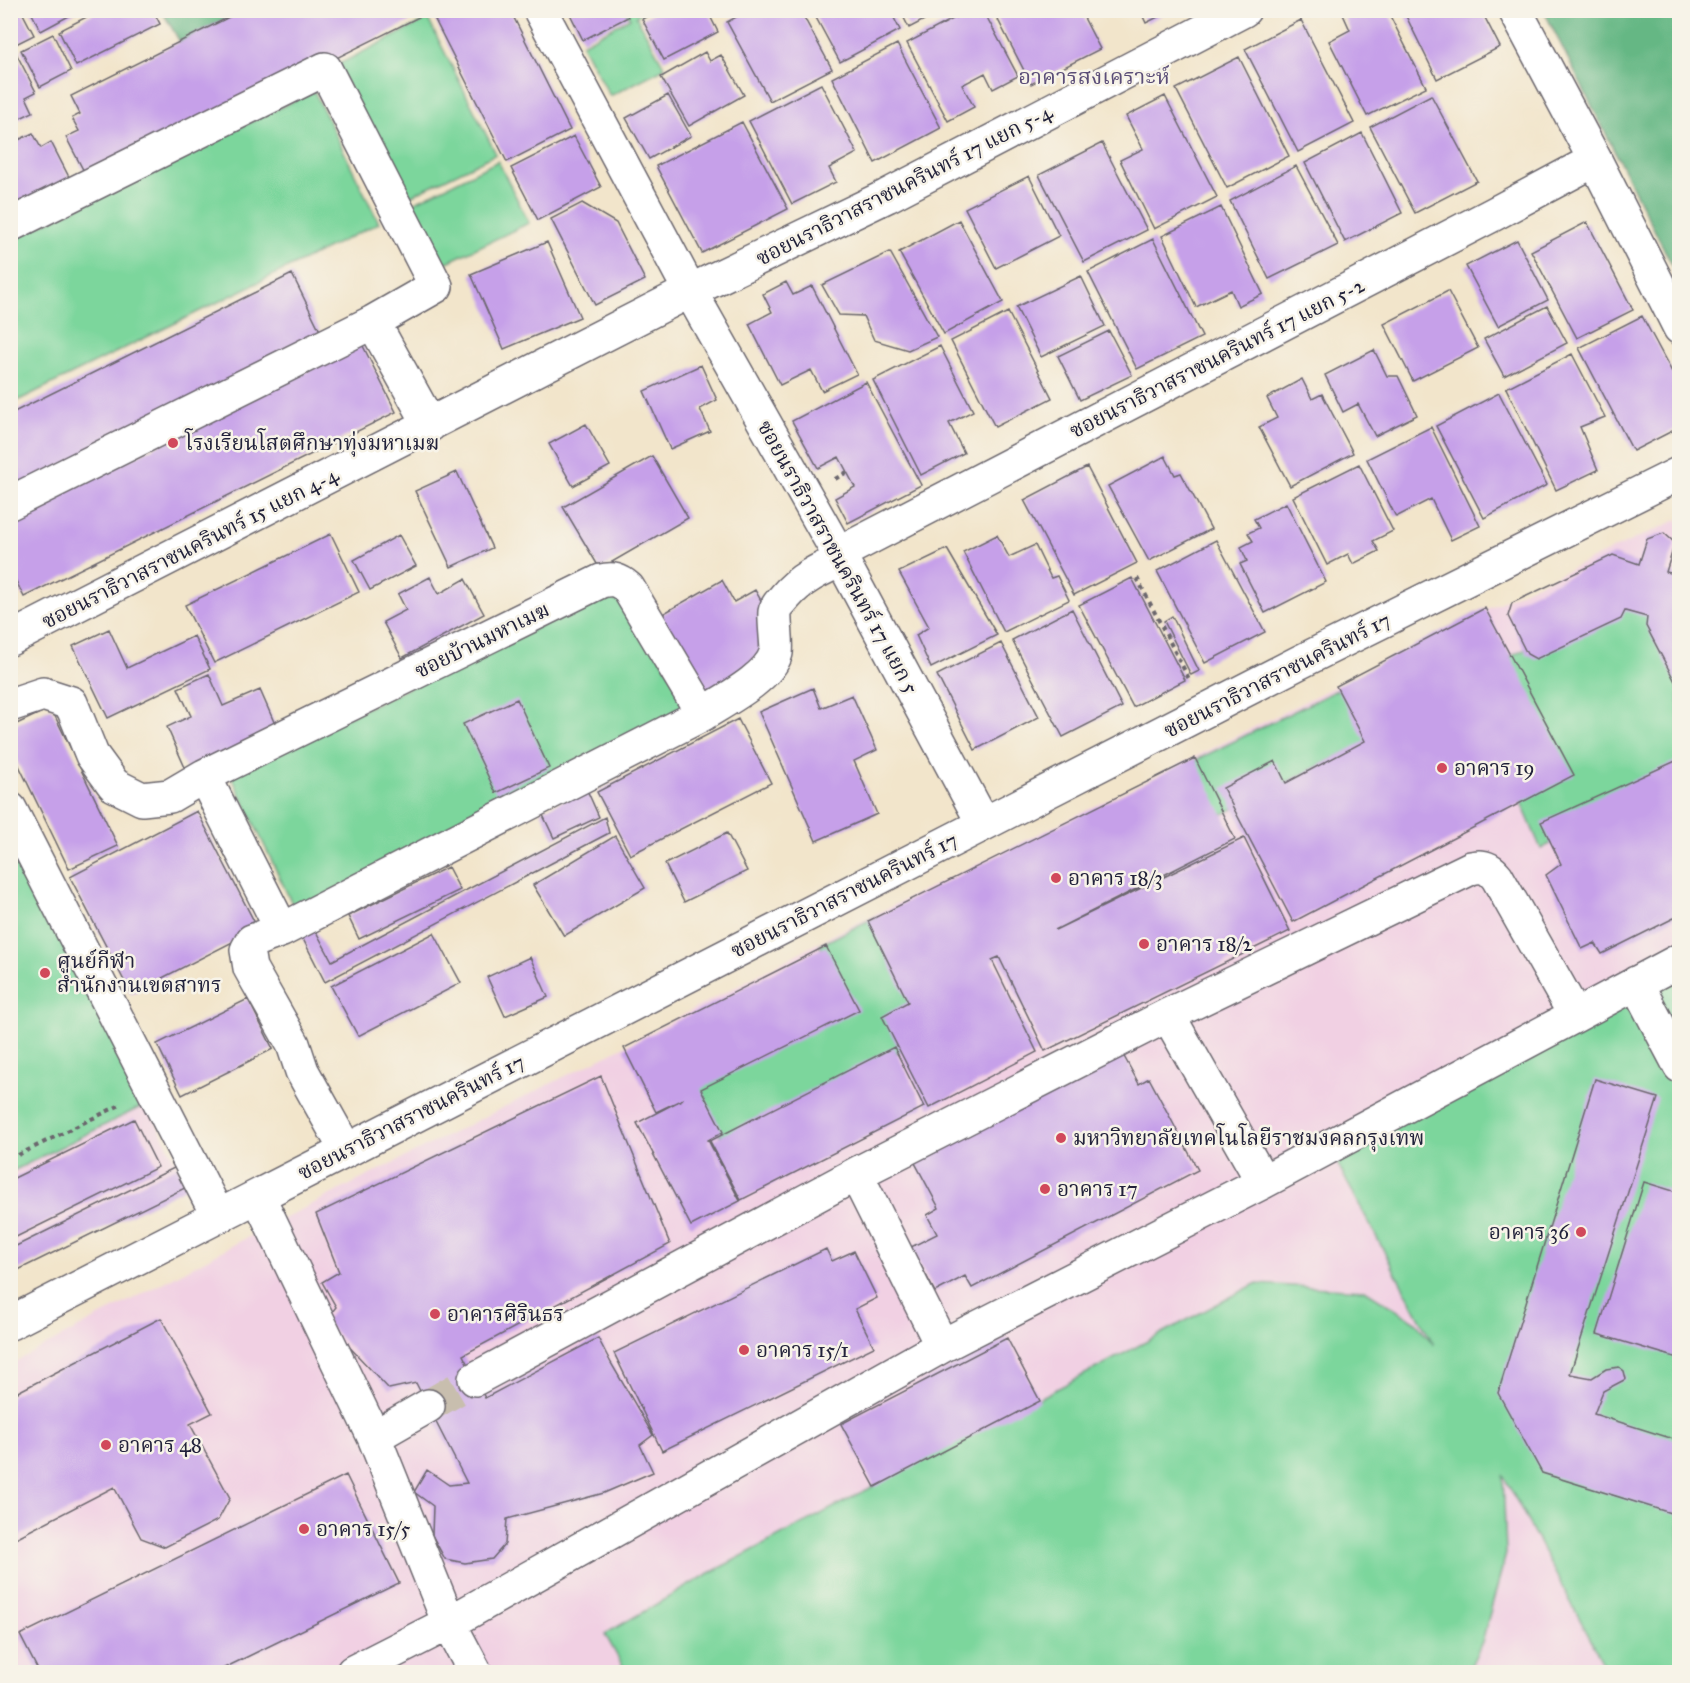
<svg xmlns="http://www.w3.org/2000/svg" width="1690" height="1683" font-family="'IM FELL Great Primer','Noto Serif Thai',serif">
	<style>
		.built { fill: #f1d0e3 }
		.green { fill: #7cd69c; stroke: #4f7c6c; stroke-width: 1.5 }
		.forest { fill: #65b784; stroke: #446c60; stroke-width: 1.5 }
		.building { fill: #c6a0e9 }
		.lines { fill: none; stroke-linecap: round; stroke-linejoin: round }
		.minor-tunnel { stroke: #c8beae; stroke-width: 33; stroke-dasharray: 33 16; stroke-linecap: butt }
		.minor-casing { stroke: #6b666d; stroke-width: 36 }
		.path { stroke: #6b666d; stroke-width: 4; stroke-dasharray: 4.5 4.5; stroke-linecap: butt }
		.minor { stroke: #fff; stroke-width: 33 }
		.poi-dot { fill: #d1495b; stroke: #f7f3e8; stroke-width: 2 }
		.labels { text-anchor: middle; stroke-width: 5; stroke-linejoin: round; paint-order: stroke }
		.street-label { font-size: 21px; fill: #22223b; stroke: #f7f3e8 }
		.poi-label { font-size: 21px; fill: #22223b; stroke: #f7f3e8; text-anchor: start }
		.neighbourhood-label { font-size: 22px; fill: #5b4e78; stroke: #f7f3e8 }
	</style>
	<rect width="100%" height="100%" fill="#f7f3e8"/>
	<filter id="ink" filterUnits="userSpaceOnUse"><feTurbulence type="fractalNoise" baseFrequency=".0167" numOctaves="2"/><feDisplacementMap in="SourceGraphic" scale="12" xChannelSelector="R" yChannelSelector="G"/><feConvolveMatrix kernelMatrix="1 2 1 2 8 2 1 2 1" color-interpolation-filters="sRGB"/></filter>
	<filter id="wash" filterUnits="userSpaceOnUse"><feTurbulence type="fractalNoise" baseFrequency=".008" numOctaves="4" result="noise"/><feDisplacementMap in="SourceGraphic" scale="24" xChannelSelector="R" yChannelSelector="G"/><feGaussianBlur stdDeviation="1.35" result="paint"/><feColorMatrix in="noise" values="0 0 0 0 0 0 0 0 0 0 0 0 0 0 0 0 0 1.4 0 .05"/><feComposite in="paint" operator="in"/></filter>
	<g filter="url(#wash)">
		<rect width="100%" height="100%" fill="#f2e5cb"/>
		<path class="built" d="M1679,519v1153h-1668v-308l252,-135 360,-182 204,-109 372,-183 328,-166z
			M147,1104l31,62 -167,83v-77z"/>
		<path class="green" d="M626,11h18l-8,5 29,52 -55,28 -28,-52 48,-26z
			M428,19l68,135 -92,45 -67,-134z
			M314,91l65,132 -368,181v-164z
			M498,161l31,62 -94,45 -30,-61z
			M619,588l74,123 -397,201 -66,-139z
			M1629,600l34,16 16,34v125l-138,74 -25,-59 -17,-128z
			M1351,683l27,53 -165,83 -27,-54z
			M10,834l137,270 -136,68h-1z
			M877,916l63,112 -211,122 -48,-81 167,-65 -28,-59z
			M1679,971v701h-71l-105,-197 3,79 -24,88 -14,30h-842l-21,-38 103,-60 547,-290 110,6 52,33 17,22 -99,-186z"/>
		<path class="forest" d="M162,11h78l-60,31z
			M1544,11h135v268z"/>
		<g id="blocks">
			<path class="building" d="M10,10h11l13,25 -24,12z
				M30,10h50l-39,21z
				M100,10h53l7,14 -84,42 -17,-35z
				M243,10h178l2,5 -334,166 -23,-44 13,-6 -7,-13 8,-4 -9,-18z
				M430,10h80l60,120 -63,32z
				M568,10h56l4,7 -45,23z
				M658,10h49l11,22 -54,28 -22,-41z
				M749,10h51l32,59 -62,32 -43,-79z
				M816,10h74l10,20 -60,32 -27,-50z
				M900,10h43l-34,18z
				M970,10h13l35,66 -25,13 -8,-16 -23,12 12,22 -26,14 -41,-78z
				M993,10h87l20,39 -69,35z
				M1140,10h32l-26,13z
				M1341,10h46l39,77 -59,29 -38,-75 21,-11z
				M1403,10h78l19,37 -63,32z
				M1301,20l53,103 -56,29 -53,-103z
				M53,34l18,37 -31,16 -19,-37z
				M897,44l44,84 -66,35 -43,-85z
				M705,52l5,9 11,-6 23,40 -55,31 -28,-49z
				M16,53l20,39 -10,5 7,15 -23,11v-67z
				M1239,57l50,99 -62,32 -51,-99z
				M821,84l36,69 -28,15 7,14 -44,22 -43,-83z
				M668,95l23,41 -42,23 -23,-41z
				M1431,95l46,86 -62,32 -45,-86z
				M1165,96l52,101 -63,32 -34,-69 23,-11 -17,-33z
				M742,122l46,87 -86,44 -46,-87z
				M33,133l8,15 10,-6 20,39 -61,31v-68z
				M1362,133l40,80 -57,29 -40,-79z
				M574,136l27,51 -63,33 -27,-52z
				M1102,143l45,87 -63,32 -45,-87z
				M1296,166l42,79 -69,34 -39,-78z
				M1029,176l30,60 -63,32 -31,-60z
				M582,203l34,20 29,57 -50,25 -44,-86z
				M1221,207l42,87 -25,12 -7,-16 -35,17 -34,-71z
				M959,220l44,82 -59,32 -45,-82z
				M1587,222l46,88 -56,28 -46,-87z
				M1153,239l49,98 -65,32 -49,-97z
				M1517,240l31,60 -50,26 -32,-60z
				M547,242l33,75 -76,32 -33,-75z
				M890,252l47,85 -29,13 -34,-10 -11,-24 -24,-1 -17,-30z
				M292,274l30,61 -312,156v-77z
				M1081,276l24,50 -64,31 -25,-50z
				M786,282l7,13 19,-9 45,88 -35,17 -11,-21 -31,15 -31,-61 23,-12 -9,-18z
				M1448,291l30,57 -65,33 -29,-57z
				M1547,306l20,37 -63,33 -20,-37z
				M1008,312l44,86 -57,29 -44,-86z
				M1642,316l38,71v40l-47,24 -54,-103z
				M1109,331l23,44 -52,25 -22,-44z
				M362,344l34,68 -372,185 -14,-28v-50z
				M940,346l33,65 -24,12 15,30 -43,22 -48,-95z
				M1374,350l13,26h11l19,39 -42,21 -17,-32 -15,8 -18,-37z
				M1572,354l33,63 -25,10 18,43 -42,20 -50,-102z
				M701,365l16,35 -17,9 10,22 -40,18 -26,-58z
				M1302,379l10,20 10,-5 31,59 -63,33 -31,-59 18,-9 -10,-20z
				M866,382l55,103 -73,38 -13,-25 20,-11 -16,-30 -21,11 -26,-47z
				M1499,393l48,92 -63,33 -48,-92z
				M586,424l24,42 -37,20 -24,-42z
				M1431,427l49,99 -29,14 -20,-41 -35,18 -29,-58z
				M652,456l36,62 -88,51 -37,-62z
				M1165,456l10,19 6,-2 30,56 -62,32 -41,-75z
				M1359,464l34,67 -20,10 6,10 -26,13 -5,-10 -21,11 -34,-68z
				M1087,467l50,96 -63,32 -50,-95z
				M457,472l35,76 -41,19 -36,-76z
				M1286,503l40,79 -61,31 -25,-49 7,-3 -6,-14 12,-6 -5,-8 11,-5 -5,-9z
				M1664,533l11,10 -9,29 14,3v116l-34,-65 1,-9 -22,-6 -4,8 -85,40 -9,-5 -19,-38 4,-13 101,-48 26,9 8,-25z
				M331,534l28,58 -145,71 -29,-58z
				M399,535l17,31 -46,24 -16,-30z
				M997,535l12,22 26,-12 16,33 6,-2 12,24 -65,32 -41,-80z
				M1216,540l49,92 -60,31 -48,-92z
				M947,549l50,86 -66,33 -15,-33 13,-8 -30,-55z
				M430,577l9,17 26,-15 19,35 -82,44 -19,-36 23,-12 -8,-16z
				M1132,578l53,102 -52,27 -54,-102z
				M722,580l12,22 21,-12 13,23 -10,51 -53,31 -46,-79z
				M1485,608l89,167 -281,147 -70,-134 52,-27 11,22 79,-42 -29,-55z
				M1072,609l50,98 -59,30 -51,-97z
				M1172,616l27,55 -8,4 -27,-54z
				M109,629l18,39 67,-32 16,33 -102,49 -35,-72z
				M1001,643l38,74 -64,33 -38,-75z
				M209,674l14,32 37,-16 18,41 -91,41 -20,-45 24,-11 -13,-28z
				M813,688l8,20 31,-13 25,55 -23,11 23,53 -61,27 -57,-129z
				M517,699l32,69 -53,25 -33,-69z
				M51,708l67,138 -49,23 -59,-122v-20z
				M738,719l33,64 -141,72 -33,-63z
				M1679,756l1,159 -78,39 -7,-11 -13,6 -36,-74 15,-11 -20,-42 137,-62z
				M1195,758l40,81 -180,91 189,-92 46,93 -245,120 -46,-94 -7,3 45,92 -108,56 -47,-92 26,-14 -40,-81z
				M587,790l12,27 -45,21 -13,-27z
				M197,811l61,118 -127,65 -61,-117z
				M605,817l4,16 -284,149 -24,-47 13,-7 18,33z
				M727,833l20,38 -63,31 -19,-38z
				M615,836l30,52 -81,48 -31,-51z
				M448,867l12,23 -101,49 -11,-23z
				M434,933l27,50 -103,53 -27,-50z
				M826,946l33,64 -158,79 22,43 -15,8 32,61 -49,25 -54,-103 46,-24 -27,13 -32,-64z
				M530,957l18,40 -43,19 -18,-39z
				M248,999l25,50 -91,46 -25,-51z
				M894,1047l30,60 -183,93 -31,-59z
				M1121,1051l18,33 10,-6 49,92 -226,118 -7,-12 -30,16 -24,-45 26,-13 -10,-19 12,-7 -26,-49z
				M601,1076l69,168 -207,111 22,43 113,-60 13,25 42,72 -13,10 13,27 -49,21 -97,26 -2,25 -13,15 -27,4 -20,-4 -13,-24 1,-29 -19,-14 13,-22 22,15 18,-2 -51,-100 -27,6 -64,-68 11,-14 -14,-25 17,-10 -23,-58z
				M1595,1079l63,19 -88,276 22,4 14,-9 13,-2 5,4 2,8 -23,12 -9,23 86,27v75l-138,-43 -44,-80z
				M134,1119l24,48 -148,73v-60z
				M178,1166l9,21 -177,87v-25z
				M1644,1182l36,11v161l-2,4 -81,-24z
				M826,1249l6,12 22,-10 23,47 -22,11 19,38 -212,104 -48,-98z
				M161,1318l51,95 -22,11 40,74 -12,22 -53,27 -24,-9 -27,-51 -104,54v-145z
				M1007,1338l33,63 -165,86 -34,-63z
				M346,1475l53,108 -183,89h-177l-19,-37z"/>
		</g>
	</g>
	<g filter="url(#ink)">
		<use href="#blocks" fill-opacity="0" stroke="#6b666d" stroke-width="1.5"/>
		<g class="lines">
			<path class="minor-tunnel" d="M428,1406l47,-27"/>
			<g class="minor-casing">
				<path id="minor" d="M540,10l150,281 152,269 141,263
					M1515,10l80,150 85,168
					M10,225l315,-156 111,217 -63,36 -363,181
					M373,322l57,103
					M838,554l654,-339 103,-55
					M10,639l680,-348 197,-95 357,-186
					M10,705l33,-11 28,9 21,52 22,30 28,14 28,-3 34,-20
					M10,809l208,407
					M282,930l421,-216c20,-13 66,-36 73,-61 2,-6 -2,-31 -1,-41 1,-6 6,-10 10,-15 15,-18 35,-28 57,-37
					M1636,983l44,83
					M1168,1015l95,167
					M346,1150l-44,-79 -9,-27 -43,-76 -3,-18 5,-9 30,-11 -78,-154 397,-195c12,-3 18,-1 27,7l75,126
					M856,1174l86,172
					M258,1196l116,241 75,186 26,49
					M10,1323l1288,-660 382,-190
					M475,1379l381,-205 312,-159 303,-147c12,-3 19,0 26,9l78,138
					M374,1437l54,-31
					M353,1672l96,-49 493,-277 321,-164 417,-222"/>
			</g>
			<path class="path" d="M835,479l12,-7
				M1137,578l53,103
				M10,1159l112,-55"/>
			<use href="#minor" class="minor"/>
		</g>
	</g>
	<g class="poi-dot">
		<circle cx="173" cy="443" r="6"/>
		<circle cx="1442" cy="768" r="6"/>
		<circle cx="1056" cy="878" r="6"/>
		<circle cx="1144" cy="944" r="6"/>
		<circle cx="45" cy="973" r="6"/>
		<circle cx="1061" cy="1138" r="6"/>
		<circle cx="1045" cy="1189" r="6"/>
		<circle cx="1581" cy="1232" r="6"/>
		<circle cx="435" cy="1314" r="6"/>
		<circle cx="744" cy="1350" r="6"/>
		<circle cx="106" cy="1445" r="6"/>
		<circle cx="304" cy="1529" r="6"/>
	</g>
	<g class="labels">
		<g class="street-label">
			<text transform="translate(904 185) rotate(-27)" y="7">ซอยนราธิวาสราชนครินทร์ 17 แยก 5-4</text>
			<text transform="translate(1217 358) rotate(-27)" y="7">ซอยนราธิวาสราชนครินทร์ 17 แยก 5-2</text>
			<text transform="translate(190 548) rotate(-27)" y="7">ซอยนราธิวาสราชนครินทร์ 15 แยก 4-4</text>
			<text transform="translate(838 557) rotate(61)" y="7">ซอยนราธิวาสราชนครินทร์ 17 แยก 5</text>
			<text transform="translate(482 640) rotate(-26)" y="7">ซอยบ้านมหาเมฆ</text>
			<text transform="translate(1277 675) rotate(-27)" y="7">ซอยนราธิวาสราชนครินทร์ 17</text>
			<text transform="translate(844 895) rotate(-27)" y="7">ซอยนราธิวาสราชนครินทร์ 17</text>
			<text transform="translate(411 1117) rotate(-27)" y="7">ซอยนราธิวาสราชนครินทร์ 17</text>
		</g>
		<g class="poi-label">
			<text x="185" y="450">โรงเรียนโสตศึกษาทุ่งมหาเมฆ</text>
			<text x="1454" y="775">อาคาร 19</text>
			<text x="1068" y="885">อาคาร 18/3</text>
			<text x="1156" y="951">อาคาร 18/2</text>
			<text x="57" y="968">ศูนย์กีฬา<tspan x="57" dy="24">สำนักงานเขตสาทร</tspan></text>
			<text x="1073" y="1145">มหาวิทยาลัยเทคโนโลยีราชมงคลกรุงเทพ</text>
			<text x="1057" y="1196">อาคาร 17</text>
			<text x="1569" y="1239" text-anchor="end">อาคาร 36</text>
			<text x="447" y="1321">อาคารศิรินธร</text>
			<text x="756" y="1357">อาคาร 15/1</text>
			<text x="118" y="1452">อาคาร 48</text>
			<text x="316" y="1536">อาคาร 15/5</text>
		</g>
		<g class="neighbourhood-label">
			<text x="1094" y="84">อาคารสงเคราะห์</text>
		</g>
	</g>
	<rect width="1690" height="1683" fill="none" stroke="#f7f3e8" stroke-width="36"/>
</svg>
